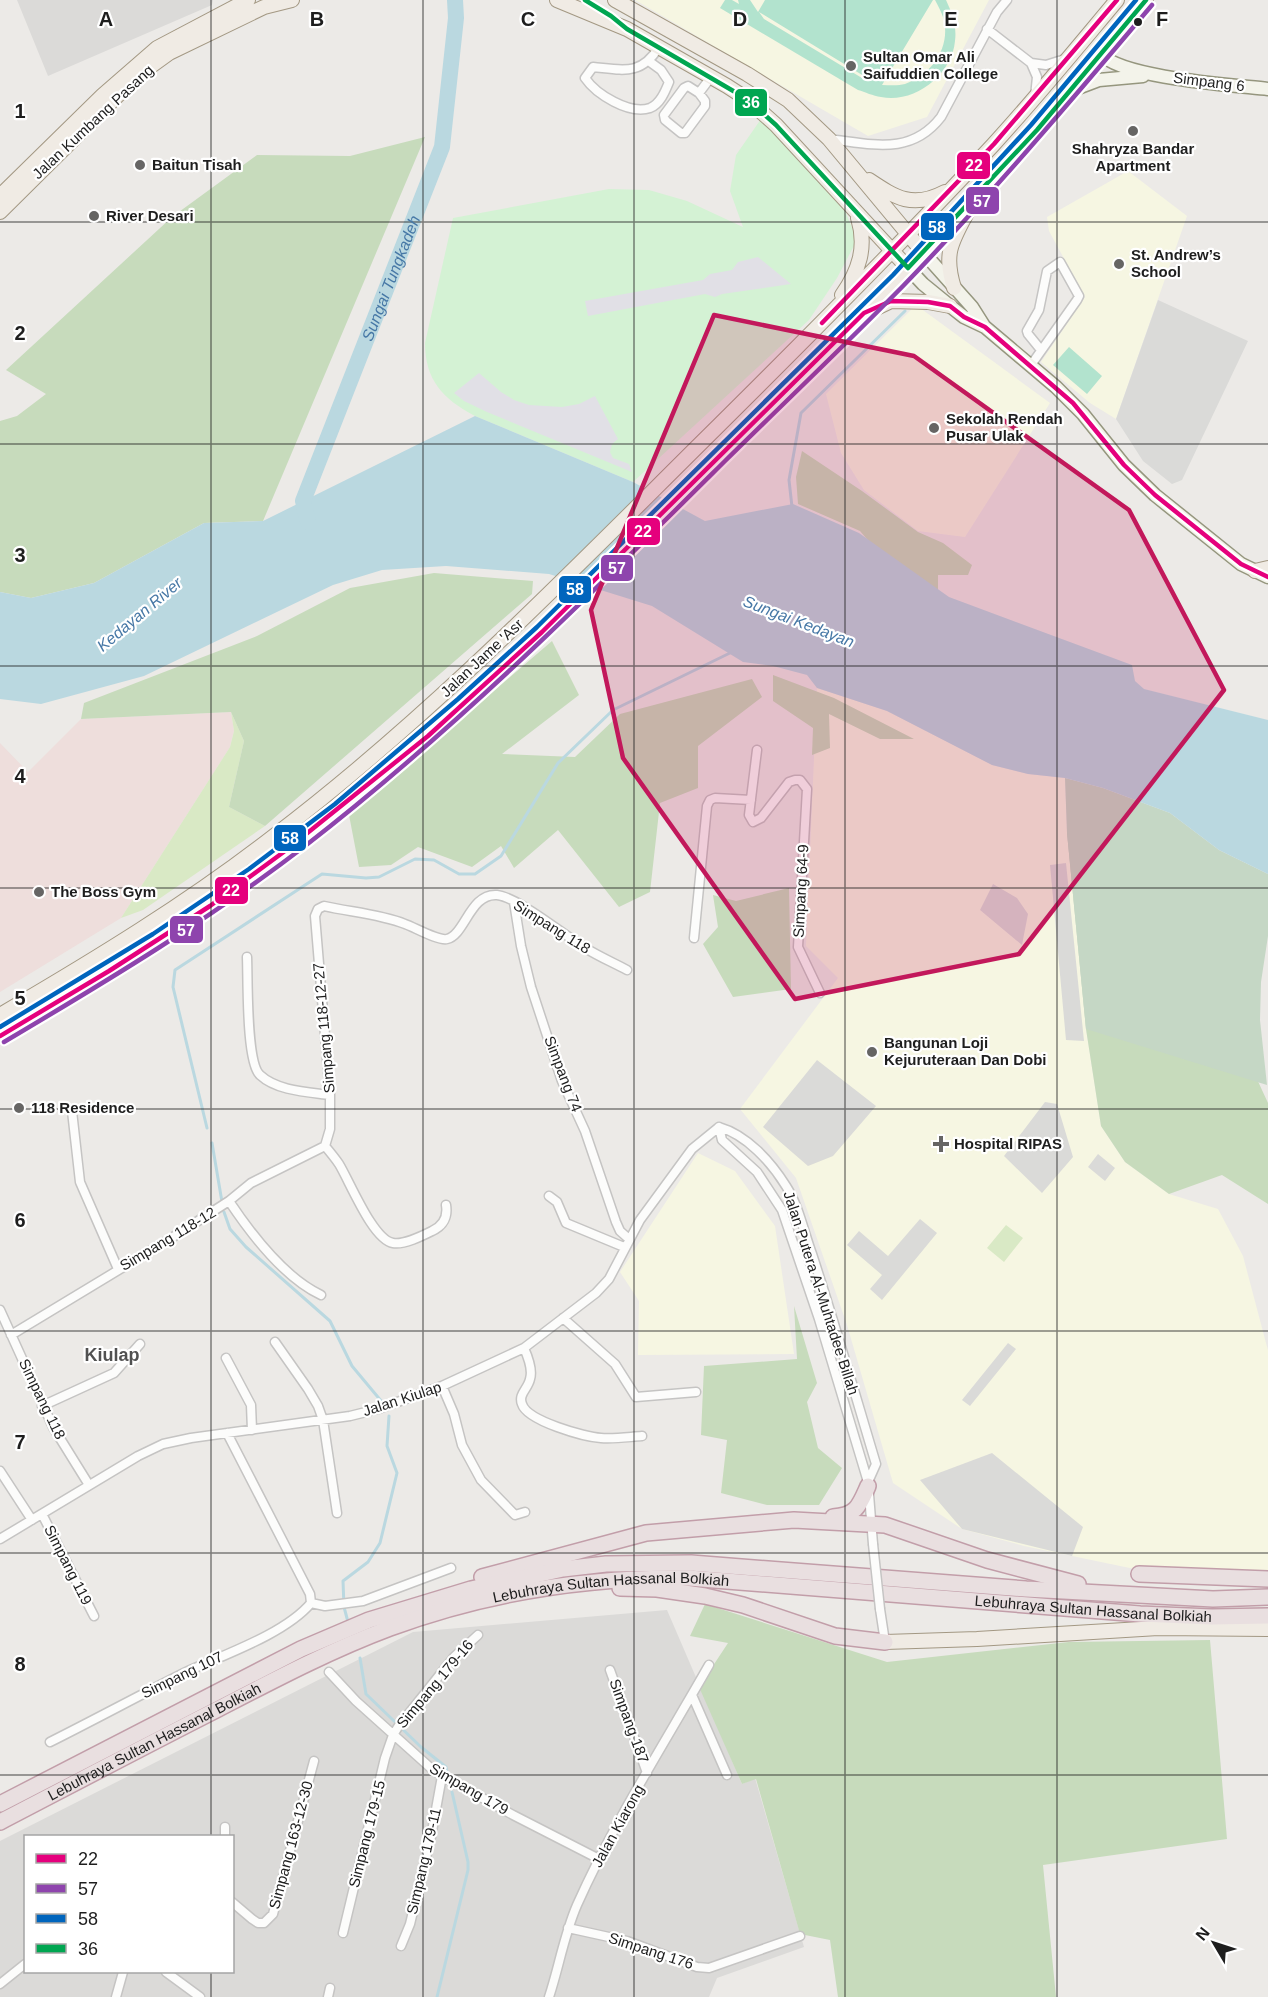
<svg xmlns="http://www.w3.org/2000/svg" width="1268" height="1997" font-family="Helvetica,sans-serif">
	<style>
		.residential { fill: #dbdad8; fill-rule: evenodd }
		.commercial { fill: #eededc }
		.education { fill: #f6f6e2 }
		.religious { fill: #dadad8 }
		.grass { fill: #d9e9c5 }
		.forest { fill: #c7dbbc }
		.cemetery { fill: #c5d7c5 }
		.park { fill: #d4f2d4 }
		.pitch { fill: #b2e3ce; fill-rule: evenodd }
		.plaza { fill: #e1e0e6 }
		.water { fill: #bad8e0 }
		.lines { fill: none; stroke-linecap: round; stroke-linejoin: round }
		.stream { stroke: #bad8e0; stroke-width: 3 }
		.river { stroke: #bad8e0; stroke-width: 16 }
		.street-casing { stroke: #c5c4c3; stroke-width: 11 }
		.secondary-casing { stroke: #95967e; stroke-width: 15 }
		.primary-casing { stroke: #a39883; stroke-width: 16 }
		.highway-casing { stroke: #c29ea9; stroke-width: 18 }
		.street { stroke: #fcfcfb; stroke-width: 8 }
		.secondary { stroke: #f3f3ea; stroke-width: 12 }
		.primary { stroke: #f0ebe4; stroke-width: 14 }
		.highway { stroke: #e9dfe0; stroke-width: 15 }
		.street-bridge-casing { stroke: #c5c4c3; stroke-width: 11; stroke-linecap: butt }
		.street-bridge { stroke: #fcfcfb; stroke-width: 8 }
		.bus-1-casing { stroke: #fff; stroke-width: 9 }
		.bus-2-casing { stroke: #fff; stroke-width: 9 }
		.bus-3-casing { stroke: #fff; stroke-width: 9 }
		.bus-4-casing { stroke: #fff; stroke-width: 9 }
		.bus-1 { stroke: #e5007d; stroke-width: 4.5 }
		.bus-2 { stroke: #8e44ad; stroke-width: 4.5 }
		.bus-3 { stroke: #0065bd; stroke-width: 4.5 }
		.bus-4 { stroke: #00a651; stroke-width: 4.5 }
		.marked { fill: #c2185b; fill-opacity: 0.2; stroke: #c2185b; stroke-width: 4.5; stroke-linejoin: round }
		.grid { fill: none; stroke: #1e1e1e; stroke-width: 1.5; stroke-opacity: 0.55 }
		.bus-dot { fill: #1e1e1e; stroke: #fff; stroke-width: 2 }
		.poi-dot { fill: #666564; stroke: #fff; stroke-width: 2 }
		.labels { text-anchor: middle; stroke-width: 4.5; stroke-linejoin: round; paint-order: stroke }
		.poi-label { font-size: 15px; font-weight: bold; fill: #1e1e1e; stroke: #fff; text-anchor: start }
		.street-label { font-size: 15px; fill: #1e1e1e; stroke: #fff }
		.water-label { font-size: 16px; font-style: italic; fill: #4778a6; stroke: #fff }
		.quarter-label { font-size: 18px; font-weight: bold; fill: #515151; stroke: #fff }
		.grid-label { font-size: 20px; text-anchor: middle; font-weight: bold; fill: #1e1e1e; stroke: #fff; stroke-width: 4.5; stroke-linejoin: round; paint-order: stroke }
		.line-badge { stroke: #fff; stroke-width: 2 }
		.badge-label { font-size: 16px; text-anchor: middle; font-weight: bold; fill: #fff }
	</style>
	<rect width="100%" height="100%" fill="#eceae7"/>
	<path class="residential" d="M17,0h196l-1,5 -164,71z
		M667,1610l75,174 13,-6 49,169 -87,31 -8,19h-709v-156l413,-209zM26,1836h206v136h-206z"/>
	<path class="commercial" d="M231,712l3,19 -4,16 -109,171 -121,74v-249l28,29 53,-53z"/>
	<path class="education" d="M635,0h354l-62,117 -59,19z
		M1128,171l59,45 -71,203 -26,-16 -49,-41 44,-65 -36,-66 -2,-14z
		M916,305l134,98 -85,134 -47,-6 -54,-41 -23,-37 -15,-59z
		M817,688l70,23 105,54 36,9 37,4 2,55 19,196 15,97 24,36 44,32 49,15 25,47 23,87 2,7v221l-13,2 -106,-1 -125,-26 -62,-17 -69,-46 -46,-158 -51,-147 -56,-69 98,-131 -32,-32z
		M698,1153l37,18 40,55 19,128 -156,1 1,-54 -19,-29z"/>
	<path class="religious" d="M1158,300l90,41 -66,139 -10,4 -29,-23 -27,-42z
		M1066,863l18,178 -18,-1 -16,-175z
		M993,884l24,14 11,16 -6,31 -42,-35z
		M817,1060l59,46 -43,50 -25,10 -45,-39z
		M1045,1102l12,2 16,53 -31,36 -38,-37z
		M1098,1154l17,14 -10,13 -17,-14z
		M920,1219l17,14 -55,67 -12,-11 12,-14 -35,-30 12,-14 29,25z
		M1008,1343l8,6 -46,57 -8,-6z
		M992,1453l91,74 -11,29 -110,-27 -42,-49z"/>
	<path class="grass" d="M231,712l13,29 -15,66 36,19 -122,84 -22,8 109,-171 4,-16z
		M1006,1225l17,13 -19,24 -17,-14z"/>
	<path class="forest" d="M425,137l-162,384 -59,2 -110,60 -63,15 -31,-6v-171l17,-5 29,-22 -40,-24 166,-153 85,-62 93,1z
		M802,451l60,40 56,41 25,11 29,22 -4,10h-30v18l-54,-34 -24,-28 -62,-27 -2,-27z
		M434,573l99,8 -1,13 -267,232 -36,-19 15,-66 -13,-29 -150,7 3,-16 173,-67 93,-48z
		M552,641l27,54 -77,59 73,3 45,-43 132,-35 10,18 -64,49v42l-38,15 -10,89 -31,15 -61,-77 -44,38 -13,-22 -29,21 -54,-20 -27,18 -32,2 -10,-52z
		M773,675l61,23 80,41h-34l-51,-25 1,34 -18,7 1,-27 -40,-27z
		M1067,833l22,3 167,241 12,26v101l-46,-29 -53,19 -44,-32 -24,-36 -15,-97z
		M789,888l2,101 -58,8 -30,-53 15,-17 -5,-32 23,6z
		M794,1306l23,77 -10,19 11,46 24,20 -23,37h-52l-46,-12 6,-53 -26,-5 3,-69 93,-7z
		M705,1604l182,58 182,-20 141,-2 17,199 -184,26 13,132h-218l-8,-57 -30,-6 -44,-155 -14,5 -43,-97 29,-44 -38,-7z"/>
	<path class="cemetery" d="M1065,778l38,10 67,25 49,37 49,24v62l-7,46 -1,38 7,65 -181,-56 -19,-196z"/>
	<path class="park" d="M761,119l80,82 16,39 -20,38 -28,42 -176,162 -158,-66c-32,-17 -50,-36 -50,-73l28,-125 156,-29 40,1 38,11 56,26 -13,-36 6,-36z"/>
	<path class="pitch" d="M725,0h7l7,4 -1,-4h12l8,12 7,-12h168l-51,85c7,0 16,1 23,-1 27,-9 47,-38 38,-67 -2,-6 -5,-11 -8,-17h11c6,13 11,26 9,41 -3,34 -41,63 -74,56 -8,-1 -16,-5 -23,-7l-138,-82zM759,12l113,69 -10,-3 -98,-59z
		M1069,347l33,29 -15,18 -34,-29z"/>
	<path class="plaza" d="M758,257l33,27 -69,10 -7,3 -10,-3 -117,22 -3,-15 118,-21 7,-6 22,-4 6,-8z
		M479,373l22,19 13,8 15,5 33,2 17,-3 16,-8 23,43 -6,5 -2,8 3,6 16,6 3,8 -145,-60 -23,-11 -10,-8z"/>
	<path class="water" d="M475,416l158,66 72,39 88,-17 66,29 90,64 183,68 3,16 9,8 124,31v154l-49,-24 -49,-37 -67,-25 -38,-10 -37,-4 -36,-9 -105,-54 -70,-23 -10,-13 -34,-9 -30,-4 -91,-56 -103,-32 -103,-8 -64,4 -49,15 -189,91 -103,28 -41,-5v-107l31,6 63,-15 110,-60 59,-2z"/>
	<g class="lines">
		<path class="stream" d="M792,507l-3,-27 12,-67 104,-102
			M207,1128l-34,-141 2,-17 147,-96 44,4 13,-1 36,-18 19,1 25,14h16l26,-18 57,-93 55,-53 119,-58
			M212,1143l10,59
			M224,1212l6,17 16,18 84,74 22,45 30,36
			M348,1622l-4,-15 -1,-26 25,-19 12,-19 17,-70 -10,-27 2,-30
			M360,1658l6,36 55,53 25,20 1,7
			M437,1997l31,-127v-8l-16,-70"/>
		<path class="river" id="s1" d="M308,522l-5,-21 139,-354 14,-129 -1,-18"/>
		<g class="street-casing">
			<path id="street" d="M987,29l44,34 6,14 -2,19
				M650,62l11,8 8,12c-4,10 -9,22 -19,26 -21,7 -54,-14 -65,-30l8,-11c30,3 48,9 66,-20
				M1031,63l15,2 19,-6
				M699,93l6,8v5l-20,27h-4l-16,-13 -1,-5 20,-27 4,-2 11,7 12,-16
				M829,139c43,5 82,17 112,-22l56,-105 10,-12
				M1031,365l46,-65 2,-4 -19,-34 -13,9 -8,39 -12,21 1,3 13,16
				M757,750l-8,65 4,7 8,-4 28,-36 6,-2h5l7,9 -9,158 22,46
				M514,902l7,44 10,41 31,94 23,50 31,91 4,9 9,8
				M694,938l13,-132 3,-6 5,-2 36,2
				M247,957c1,21 -1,106 13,118 17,16 48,17 70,20
				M72,1111l8,71 38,87
				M719,1127l3,13 35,32 25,38 37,109 49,163 5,62
				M719,1127c28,8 52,35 67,59 13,20 18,47 26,68 23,70 43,140 64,210l-8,18
				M325,1146l5,-17v-34l-15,-179 3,-7 6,-3c26,6 56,8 81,18 9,3 33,17 42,15 18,-4 23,-46 50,-44 21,2 69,42 90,54 13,8 27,14 40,21
				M325,1146c5,6 10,12 14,18 11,18 34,76 54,79 11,2 29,-7 39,-12 11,-5 16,-14 14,-26
				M549,1196l8,6 9,21 58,24
				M229,1201c22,33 56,77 92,94
				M0,1310l53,117 36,58
				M563,1318l52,46 21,33 60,-5
				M11,1335l162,-98 56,-36 22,-18 74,-37
				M275,1342l33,47 10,17 5,14 14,93
				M524,1348c4,9 9,22 6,31 -2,10 -12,15 -8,25 5,17 63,33 79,34 13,1 27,-1 41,-2
				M226,1358l25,47 1,25
				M442,1386l12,28 8,31 19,35 34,35 10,-3
				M42,1406l72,-33 26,-29
				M0,1471l32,49
				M42,1514l52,102
				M0,1539l138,-83 25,-12 28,-6 159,-22 28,-7 64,-23 82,-38 72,-55 13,-14 31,-59 52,-71 27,-22
				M311,1603l14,3 38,-5 88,-33
				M880,1609l5,33
				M610,1670l37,103
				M329,1672l27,29 78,70 79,44 86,44
				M692,1695l35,80
				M50,1742c46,-23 90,-47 136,-70 37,-17 99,-38 125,-69l-1,-9 -83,-161
				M225,1827v9
				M232,1902l20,17 6,4h6l9,-9 41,-153
				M568,1928l59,13 70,26 12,1 91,-32
				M343,1933l42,-175 8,-23 5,-8 56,-70 24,-22
				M401,1946l9,-22 21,-87 11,-61
				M166,1972l34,25
				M0,1984l25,-20
				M116,1997l7,-25
				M328,1997l2,-9
				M549,1997c10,-30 15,-62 28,-92 37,-83 87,-161 132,-240"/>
		</g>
		<g class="secondary-casing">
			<path id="secondary" d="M1101,54c21,24 132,31 167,35
				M1070,91l29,-11 44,-4
				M923,252l49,55 12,19
				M908,268l15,16 27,22 14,11 21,10 71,60 27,27 41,51 31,30 86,69 27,13"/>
		</g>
		<g class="primary-casing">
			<path id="primary" d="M557,0l70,29 100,57 20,13 29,26 132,143
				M615,0l132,74 41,26 41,39 94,113
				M869,180c27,18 44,29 76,12
				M0,196l103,-101 54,-47 91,-48
				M0,212l119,-118 32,-28 18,-13 95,-46 28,-7
				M954,288c-11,-35 -2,-47 14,-77
				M842,295c17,-24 25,-48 16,-77
				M872,310l19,-9 37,1 22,4
				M1255,571l13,-3
				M0,1015c94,-55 188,-112 274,-179 154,-117 289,-256 426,-392 99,-98 198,-197 293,-299 43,-47 83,-96 124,-145
				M0,1036c70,-42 141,-83 209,-130 119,-81 229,-176 333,-274l356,-352 139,-150 109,-130
				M885,1642l92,-3 181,-11 110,1"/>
		</g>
		<g class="highway-casing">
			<g id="highway">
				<path d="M833,1517c24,-2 26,-11 35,-31"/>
				<path d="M1139,1574l129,5"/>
				<path d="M482,1577l164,-44 148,-13 91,5 102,35 91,24"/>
				<path d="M620,1588l37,1 48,7 38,9 92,31 50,6"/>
				<path d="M0,1804l301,-155 68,-29 102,-31 92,-20 43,-5 85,-1 335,26 187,10 55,-2"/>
				<path id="s2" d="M0,1822c73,-38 145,-76 218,-113 56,-29 113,-59 172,-81 95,-35 198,-51 299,-50l451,36 72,3 56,-1"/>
			</g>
		</g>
		<use href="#street" class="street"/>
		<use href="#secondary" class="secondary"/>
		<use href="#primary" class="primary"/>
		<use href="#highway" class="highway"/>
		<g class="street-bridge-casing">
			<path id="street-bridge" d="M873,1544l7,65"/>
		</g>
		<use href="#street-bridge" class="street-bridge"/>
		<g class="bus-1-casing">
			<path id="bus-1" d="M822,323l172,-179 123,-144
				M0,1036l109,-65 101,-65 75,-55 143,-115 114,-104 322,-319 27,-12 37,1 22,4 14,11 21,10 88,76 51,62 31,30 86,69 27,13"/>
		</g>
		<g class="bus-2-casing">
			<path id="bus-2" d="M4,1042c103,-61 206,-123 301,-196 151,-117 285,-251 420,-385 59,-58 120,-116 178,-175 87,-90 168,-185 249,-281"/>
		</g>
		<g class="bus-3-casing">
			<path id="bus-3" d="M0,1027l153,-93 96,-65 86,-65 123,-105 79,-72 356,-352 138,-150 105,-125"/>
		</g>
		<g class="bus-4-casing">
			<path id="bus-4" d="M585,0l26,16 16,13 120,70 29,26 132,143 129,-138 109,-130"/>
		</g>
		<use href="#bus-1" class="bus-1"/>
		<use href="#bus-2" class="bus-2"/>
		<use href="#bus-3" class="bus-3"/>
		<use href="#bus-4" class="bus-4"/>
	</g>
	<path class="marked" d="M714,315l200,41 215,154 95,180 -205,264 -224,45 -172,-241 -32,-148z"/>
	<path class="grid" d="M211,0v1836M423,0v1997M634,0v1997M845,0v1997M1057,0v1997M0,222h1268M0,444h1268M0,666h1268M0,888h1268M0,1109h1268M0,1331h1268M0,1553h1268M0,1775h1268M211,1972v25"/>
	<circle class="bus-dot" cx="1138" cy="22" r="5"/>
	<g class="poi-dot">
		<circle cx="851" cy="66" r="6"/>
		<circle cx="1133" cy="131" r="6"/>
		<circle cx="140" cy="165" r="6"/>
		<circle cx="94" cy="216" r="6"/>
		<circle cx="1119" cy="264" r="6"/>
		<circle cx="934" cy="428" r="6"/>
		<circle cx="39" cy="892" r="6"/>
		<circle cx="872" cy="1052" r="6"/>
		<circle cx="19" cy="1108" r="6"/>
		<path d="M938 1135h6v6h6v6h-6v6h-6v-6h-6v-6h6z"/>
	</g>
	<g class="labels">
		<g class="poi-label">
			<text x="863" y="62">Sultan Omar Ali<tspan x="863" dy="17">Saifuddien College</tspan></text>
			<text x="1133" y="154" text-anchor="middle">Shahryza Bandar<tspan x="1133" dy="17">Apartment</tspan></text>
			<text x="152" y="170">Baitun Tisah</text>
			<text x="106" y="221">River Desari</text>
			<text x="1131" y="260">St. Andrew’s<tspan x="1131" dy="17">School</tspan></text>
			<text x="946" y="424">Sekolah Rendah<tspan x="946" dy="17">Pusar Ulak</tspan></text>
			<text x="51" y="897">The Boss Gym</text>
			<text x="884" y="1048">Bangunan Loji<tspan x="884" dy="17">Kejuruteraan Dan Dobi</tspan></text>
			<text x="31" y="1113">118 Residence</text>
			<text x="954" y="1149">Hospital RIPAS</text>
		</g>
		<g class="street-label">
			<text transform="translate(1209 82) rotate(7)" y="5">Simpang 6</text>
			<text transform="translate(93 122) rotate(-43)" y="5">Jalan Kumbang Pasang</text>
			<text transform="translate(482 658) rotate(-43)" y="5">Jalan Jame 'Asr</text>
			<text transform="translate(801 891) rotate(-87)" y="5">Simpang 64-9</text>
			<text transform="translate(552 927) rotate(32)" y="5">Simpang 118</text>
			<text transform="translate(324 1028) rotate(-95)" y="5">Simpang 118-12-27</text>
			<text transform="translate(563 1074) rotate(69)" y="5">Simpang 74</text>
			<text transform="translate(168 1239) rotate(-31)" y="5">Simpang 118-12</text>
			<text transform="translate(821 1293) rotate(72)" y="5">Jalan Putera Al-Muhtadee Billah</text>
			<text transform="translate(42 1399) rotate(64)" y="5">Simpang 118</text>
			<text transform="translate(402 1399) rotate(-18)" y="5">Jalan Kiulap</text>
			<text transform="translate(68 1565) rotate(63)" y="5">Simpang 119</text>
			<text dy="5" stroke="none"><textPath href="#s2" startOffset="662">Lebuhraya Sultan Hassanal Bolkiah</textPath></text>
			<text dy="5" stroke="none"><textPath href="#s2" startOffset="1146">Lebuhraya Sultan Hassanal Bolkiah</textPath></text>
			<text transform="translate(182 1675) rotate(-26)" y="5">Simpang 107</text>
			<text transform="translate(435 1684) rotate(-50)" y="5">Simpang 179-16</text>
			<text transform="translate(629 1721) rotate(70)" y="5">Simpang 187</text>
			<text dy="5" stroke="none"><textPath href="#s2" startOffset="174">Lebuhraya Sultan Hassanal Bolkiah</textPath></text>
			<text transform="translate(469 1789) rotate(30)" y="5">Simpang 179</text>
			<text transform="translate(618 1826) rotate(-61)" y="5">Jalan Kiarong</text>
			<text transform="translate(367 1834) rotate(-76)" y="5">Simpang 179-15</text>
			<text transform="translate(291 1845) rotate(-75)" y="5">Simpang 163-12-30</text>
			<text transform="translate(424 1861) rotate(-77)" y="5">Simpang 179-11</text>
			<text transform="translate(651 1951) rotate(18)" y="5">Simpang 176</text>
		</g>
		<g class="water-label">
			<text dy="6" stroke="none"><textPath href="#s1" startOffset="261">Sungai Tungkadeh</textPath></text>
			<text transform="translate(139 614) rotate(-40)" y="6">Kedayan River</text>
			<text transform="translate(799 621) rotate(21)" y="6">Sungai Kedayan</text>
		</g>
		<g class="quarter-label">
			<text x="112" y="1361">Kiulap</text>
		</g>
	</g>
	<g class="grid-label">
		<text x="106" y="26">A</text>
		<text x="317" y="26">B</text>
		<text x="528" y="26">C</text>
		<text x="740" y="26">D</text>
		<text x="951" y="26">E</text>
		<text x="1162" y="26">F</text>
		<text x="20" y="118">1</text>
		<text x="20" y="340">2</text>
		<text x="20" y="562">3</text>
		<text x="20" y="783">4</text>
		<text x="20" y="1005">5</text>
		<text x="20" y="1227">6</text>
		<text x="20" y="1449">7</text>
		<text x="20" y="1671">8</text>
	</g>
	<g class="line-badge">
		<rect x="734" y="88" width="34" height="29" rx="6" fill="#00a651"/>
		<rect x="956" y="151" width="35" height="29" rx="6" fill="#e5007d"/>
		<rect x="965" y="186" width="35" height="29" rx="6" fill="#8e44ad"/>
		<rect x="920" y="212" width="35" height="29" rx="6" fill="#0065bd"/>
		<rect x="626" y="517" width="35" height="29" rx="6" fill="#e5007d"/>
		<rect x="600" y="554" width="34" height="28" rx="6" fill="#8e44ad"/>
		<rect x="558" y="575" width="34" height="29" rx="6" fill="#0065bd"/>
		<rect x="273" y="824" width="34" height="28" rx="6" fill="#0065bd"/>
		<rect x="214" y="876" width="35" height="29" rx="6" fill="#e5007d"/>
		<rect x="169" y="915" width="35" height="29" rx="6" fill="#8e44ad"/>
	</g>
	<g class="badge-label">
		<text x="751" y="108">36</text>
		<text x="974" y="171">22</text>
		<text x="982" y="207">57</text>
		<text x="937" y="233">58</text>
		<text x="643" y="537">22</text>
		<text x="617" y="574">57</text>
		<text x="575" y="595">58</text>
		<text x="290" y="844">58</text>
		<text x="231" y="896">22</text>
		<text x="186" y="936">57</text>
	</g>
	<rect x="24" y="1835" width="210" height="138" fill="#ffffff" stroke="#a5a5a5" stroke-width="1.5"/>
	<rect x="36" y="1854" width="30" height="9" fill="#e5007d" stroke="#a5a5a5" stroke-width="1.5"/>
	<text x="78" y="1865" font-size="18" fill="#1e1e1e">22</text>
	<rect x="36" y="1884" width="30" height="9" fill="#8e44ad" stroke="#a5a5a5" stroke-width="1.5"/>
	<text x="78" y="1895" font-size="18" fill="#1e1e1e">57</text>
	<rect x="36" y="1914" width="30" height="9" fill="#0065bd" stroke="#a5a5a5" stroke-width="1.5"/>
	<text x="78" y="1925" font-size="18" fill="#1e1e1e">58</text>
	<rect x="36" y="1944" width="30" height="9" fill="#00a651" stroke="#a5a5a5" stroke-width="1.5"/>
	<text x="78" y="1955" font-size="18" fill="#1e1e1e">36</text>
	<g transform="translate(1214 1943) rotate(309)" stroke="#ffffff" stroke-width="4.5" paint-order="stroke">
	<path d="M0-4.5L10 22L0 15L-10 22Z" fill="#1e1e1e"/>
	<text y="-9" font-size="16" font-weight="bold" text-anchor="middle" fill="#1e1e1e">N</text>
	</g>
</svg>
